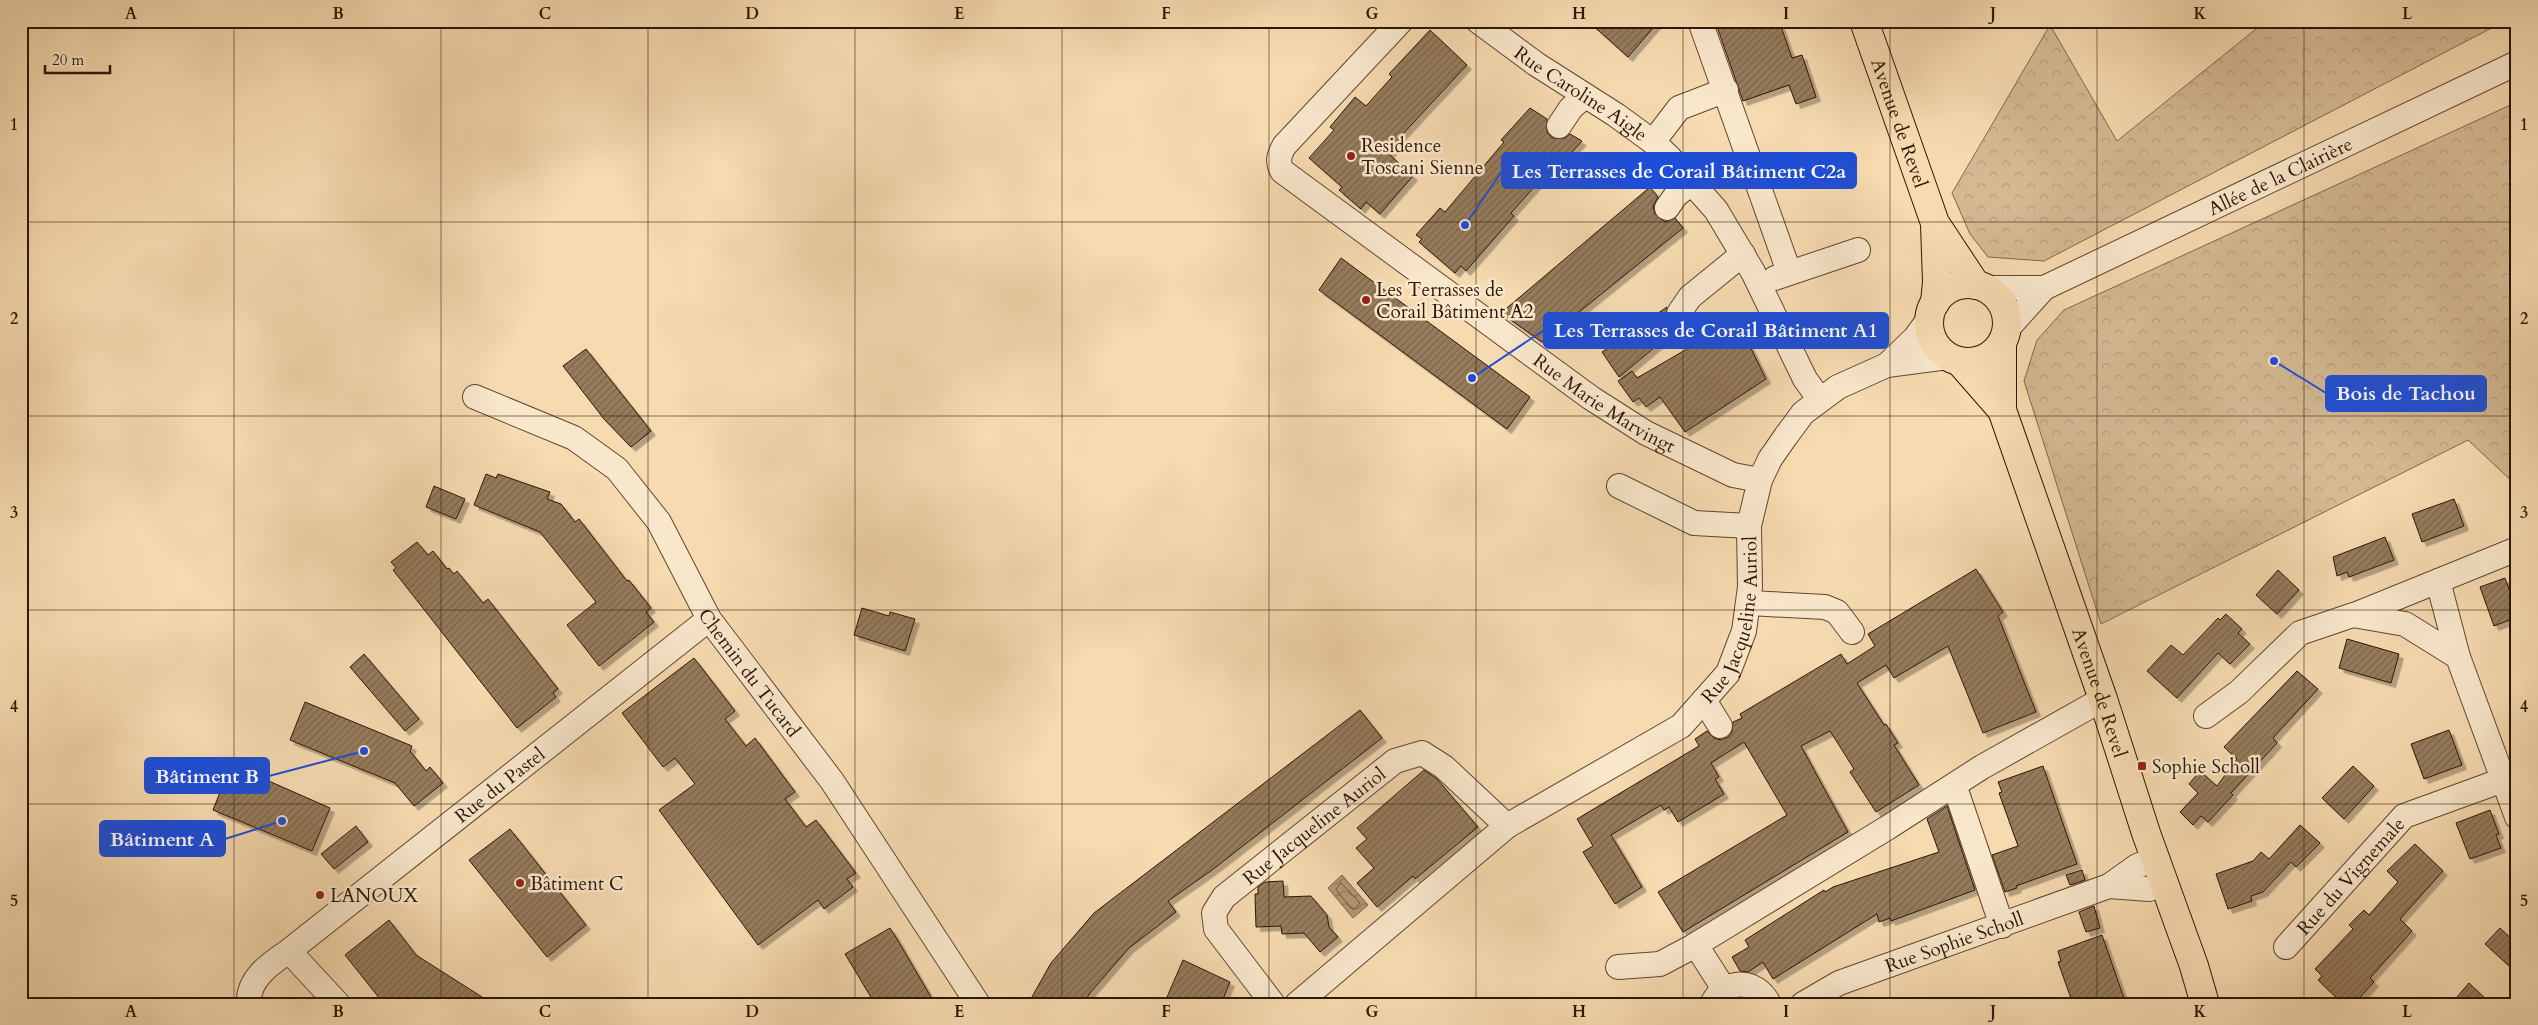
<svg xmlns="http://www.w3.org/2000/svg" width="2538" height="1025" font-family="Cardo,serif">
	<style>
		.forest { fill: url(#forest-crowns); stroke: #80684c }
		.water { fill: url(#water-waves); stroke: #7d6348 }
		.lines { fill: none; stroke-linecap: round; stroke-linejoin: round }
		.shore { stroke: #70563d; stroke-width: 1 }
		.building { fill: url(#building-hatch); stroke: #2d1604; filter: url(#shadow) }
		.minor-casing { stroke: #5f472f; stroke-width: 26 }
		.major-casing { stroke: #2d1604; stroke-width: 30 }
		.minor { stroke: #f9e7cc; stroke-width: 24 }
		.major { stroke: #f6dab0; stroke-width: 28 }
		.grid { fill: none; stroke: #2d1604; stroke-width: 1; stroke-opacity: 0.55 }
		.poi-dot { fill: #8f2418; stroke: #f9e7cc; stroke-width: 2 }
		.labels { text-anchor: middle; stroke-width: 5; stroke-linejoin: round; paint-order: stroke }
		.street-label { font-size: 19px; fill: #2d1604; stroke: #f9e7cc }
		.poi-label { font-size: 19px; fill: #2d1604; stroke: #f9e7cc; text-anchor: start }
		.leader { fill: none; stroke: #1d4ed8; stroke-width: 2 }
		.callout-dot { fill: #1d4ed8; stroke: #f9e7cc; stroke-width: 2 }
		.callout { fill: #1d4ed8; stroke: #1d4ed8; stroke-width: 2 }
		.callout-label { font-size: 20px; text-anchor: middle; font-weight: bold; fill: #fff }
		.neatline { fill: none; stroke: #2d1604; stroke-width: 2 }
		.grid-label { font-size: 16px; text-anchor: middle; font-weight: bold; fill: #2d1604 }
	</style>
	<defs>
		<pattern id="forest-crowns" width="20" height="18" patternUnits="userSpaceOnUse" patternTransform="scale(1.25)"><rect width="20" height="18" fill="#d4b993"/><path d="M2 6a3 3 0 1 1 6 0M12 15a3 3 0 1 1 6 0" fill="none" stroke="#b69e7d"/></pattern>
		<pattern id="water-waves" width="16" height="10" patternUnits="userSpaceOnUse" patternTransform="scale(1.25)"><rect width="16" height="10" fill="#b29776"/><path d="M0 5q4-4 8 0t8 0" fill="none" stroke="#917a5f"/></pattern>
		<pattern id="building-hatch" width="6" height="6" patternUnits="userSpaceOnUse" patternTransform="scale(1.25)"><rect width="6" height="6" fill="#967c5d"/><path d="M-1 1l2-2M0 6l6-6M5 7l2-2" fill="none" stroke="#7b654b"/></pattern>
		<filter id="shadow"><feDropShadow dx="4.5" dy="4.5" stdDeviation="0" flood-color="#0004"/></filter>
	</defs>
	<rect width="100%" height="100%" fill="#f6dab0"/>
	<filter id="stains"><feTurbulence type="fractalNoise" baseFrequency=".004" numOctaves="4"/><feColorMatrix values="0 0 0 0 .2 0 0 0 0 .09 0 0 0 0 .02 0 0 0 .5 -.17"/></filter>
	<radialGradient id="worn" r=".72"><stop offset=".6" stop-color="#630" stop-opacity="0"/><stop offset="1" stop-color="#630" stop-opacity=".3"/></radialGradient>
	<path class="forest" d="M2266,21h239l-461,240 -56,-4 -18,-23 -18,-41 98,-168 67,116z
		M2517,102v384l-49,-46 -367,184 -77,-243 13,-41 27,-30z"/>
	<path class="water" d="M1342,875l26,30 -15,13 -25,-30z"/>
	<g class="lines">
		<path class="shore" d="M1341,883l19,20 -5,6h-3l-16,-19z"/>
	</g>
	<path class="building" d="M1588,21h71l-31,36z
		M1715,21h64l13,37 10,-3 14,42 -20,7 -7,-19 -46,16z
		M1430,30l37,35 -67,72 2,2 -13,15 24,22 -33,38 -14,-12 -5,7 -22,-19 3,-3 -33,-29 25,-28 -4,-3 25,-30 11,9 26,-29 -3,-3z
		M1530,108l17,11v13l5,6h13l5,-4 12,7 -36,39 -3,-3 -32,36 3,3 -48,55 -5,-5 -6,7 -36,-31 3,-3 -6,-4 24,-27 5,4 59,-70 -3,-2z
		M1650,187l8,10 -5,9 2,8 10,8 10,-4 8,10 -141,114 -41,-29z
		M1341,258l189,139 -23,32 -188,-139z
		M1667,307v12l5,6 7,2 -60,50 -17,-25z
		M1737,320l29,59 -81,53 -25,-35 -14,10 -7,-9 -6,4 -15,-21 14,-10 5,7z
		M586,349l65,82 -20,16 -27,-28 -41,-53z
		M486,474l10,4 2,-4 52,18 -3,7 14,5 14,18 4,-3 48,62 2,-1 22,28 -5,4 8,10 -55,44 -32,-41 29,-23 -56,-70 -66,-27z
		M434,486l31,13 -9,20 -30,-12z
		M2454,499l10,27 -42,16 -10,-28z
		M2385,537l9,23 -45,17 -2,-5 -10,4 -4,-19z
		M417,542l11,13 5,-4 14,18 2,-1 5,6 3,-3 26,32 5,-4 70,90 -5,4 3,4 -39,31 -124,-158 3,-2 -5,-6z
		M1976,569l27,43 -5,4 38,96 -53,21 -35,-87 -54,32 -8,-13 -29,18 27,42 2,-1 12,19 -4,2 25,40 -43,27 -26,-40 4,-3 -24,-38 -29,15 47,86 -165,100 -25,-40 129,-77 -43,-73 -33,21 8,14 -4,2 9,15 -46,28 -9,-15 -5,3 -3,-5 -50,30 31,52 -27,17 -32,-52 10,-6 -16,-27 122,-73 -4,-7 12,-8 7,7 7,2 7,-3 4,-5 1,-10 9,-4 -2,-4 101,-60 6,10 28,-18 -7,-12z
		M2278,570l21,20 -22,24 -21,-19z
		M2505,578l12,33v6l-23,9 -14,-39z
		M862,608l27,8 1,-4 25,7 -10,32 -51,-16z
		M2226,614l16,15 -4,4 12,11 -20,20 -12,-11 -41,45 -30,-27 24,-26 12,10 35,-37 2,2z
		M2347,639l52,15 -8,29 -52,-15z
		M364,654l55,65 -14,12 -55,-64z
		M694,658l41,53 -10,8 21,27 9,-8 40,54 -10,7 21,28 10,-7 40,53 -9,6 6,8 -29,22 -6,-9 -60,45 -99,-135 36,-26 -20,-26 -12,9 -41,-54z
		M2297,671l21,18 -45,49 4,5 -46,50 2,2 -25,27 -7,-6 -8,9 -13,-13 18,-19 -9,-9 11,-13 17,15 20,-27 -13,-12z
		M305,702l107,44 -2,5 16,20 4,-4 13,16 -29,23 -19,-23 -105,-43z
		M1360,710l22,28 -170,132 -44,31 8,11 -47,36 -39,45 -7,11h-55l23,-41 43,-50z
		M2449,730l13,35 -38,14 -13,-35z
		M2043,766l34,98 -61,22 1,2 -12,4 -13,-37 26,-9 -19,-53 3,-1 -4,-10z
		M2353,766l21,20 -30,33 -22,-21z
		M230,767l6,2 1,-2 93,41 -18,43 -99,-41z
		M1424,770l13,9 41,48 -63,52 -2,-3 -36,31 -20,-24 17,-15 -18,-20 11,-9 -10,-11z
		M1947,806l28,84 -84,31 -1,-3 -11,4 -2,-8 -104,65 -10,-17 -15,10 -8,-1 -8,-14 17,-10 -4,-7 79,-50 1,2 8,-5 106,-35 -12,-33z
		M2490,810l9,24 -3,1 5,13 -31,11 -14,-36z
		M2300,825l20,18 -24,24 -5,-5 -28,30 -12,4 1,5 -24,8 -12,-35 37,-13 8,-9 8,7z
		M356,826l12,16 -34,27 -13,-15z
		M510,829l76,96 -39,32 -78,-97z
		M2415,844l28,27 -43,48 12,12 -42,47 4,4 -20,22h-11l-25,-24 4,-4 -7,-7 38,-40 -4,-4 15,-15 5,5 29,-33 -11,-11z
		M2082,870l3,10 -15,5 -4,-10z
		M1283,881l1,16 27,-1 16,19 2,12 9,10 -18,15 -16,-19 -22,1 -1,-8 -25,1 -1,-33h3v-7l7,-5z
		M2094,906l6,22 -14,4 -7,-20z
		M389,920l27,35 77,49h-105l-8,-5 -35,-44z
		M890,928l7,11 38,65h-60l-30,-50z
		M2500,928l17,16v29l-32,-29z
		M2102,935l24,69h-53l-15,-42 3,-1 -3,-10z
		M1183,960l47,22 -9,22h-57z
		M2469,983l22,21h-40z"/>
	<g class="lines">
		<g class="minor-casing">
			<g id="minor">
				<path id="s1" d="M1401,21l-117,125c-5,10 -7,15 -2,25l309,227 55,35 87,42 27,5"/>
				<path id="s2" d="M1478,21l58,43 80,51 37,27 15,14 48,54 37,62 52,107 15,21"/>
				<path d="M1700,21l89,251"/>
				<path d="M1559,126l12,-18 14,-12"/>
				<path d="M1653,142l26,-34 47,-18"/>
				<path d="M1667,208l9,-13 16,-12"/>
				<path d="M1775,278l83,-28"/>
				<path d="M1986,288h58"/>
				<path d="M1679,313l11,-16 53,-43"/>
				<path id="s3" d="M2008,328l36,-40 473,-225"/>
				<path d="M1887,365l28,-27 14,-19"/>
				<path id="s4" d="M475,397l99,41 43,31 42,53 50,97 123,162 146,223"/>
				<path d="M1619,486l75,37 55,3"/>
				<path d="M1749,603l76,4 12,5 15,20"/>
				<path d="M2354,615l84,-34"/>
				<path d="M2458,657l-20,-76 79,-32"/>
				<path d="M1704,700l16,26"/>
				<path d="M2206,716l33,-24 61,-59 53,-18 52,9 53,33 59,160"/>
				<path d="M1958,796l44,130"/>
				<path d="M2109,886l40,3 15,-5"/>
				<path id="s5" d="M2286,947l118,-131 99,-36"/>
				<path d="M289,951l49,53"/>
				<path d="M1701,953l23,36"/>
				<path d="M1618,967l42,-3 32,-17 195,-119 95,-61 121,-68"/>
				<path id="s6" d="M249,1004c-2,-25 22,-41 40,-53l420,-332"/>
				<path id="s7" d="M1273,1004l-57,-75 -2,-16 10,-16 171,-136 27,-8 22,14 63,59"/>
				<path id="s8" d="M1297,1004l210,-178 174,-100 47,-53 16,-42 6,-44 -1,-61 11,-46 10,-21 16,-23 17,-23 35,-26 49,-22 61,-8"/>
				<path d="M1712,1004c13,-26 44,-26 57,0"/>
				<path id="s9" d="M1803,1004l36,-21 270,-97 28,-20 18,-7"/>
			</g>
		</g>
		<g class="major-casing">
			<g id="major">
				<path id="s10" d="M1864,21l71,202 41,62"/>
				<circle cx="1968" cy="323" r="39"/>
				<path d="M1935,303l2,-21 -2,-58"/>
				<path id="s11" d="M2002,345v65l101,289 43,134 48,133 11,38"/>
				<path d="M1960,362l42,48"/>
			</g>
		</g>
		<use href="#minor" class="minor"/>
		<use href="#major" class="major"/>
	</g>
	<path class="grid" d="M234,21v983M441,21v983M648,21v983M855,21v983M1062,21v983M1269,21v983M1476,21v983M1683,21v983M1890,21v983M2097,21v983M2304,21v983M21,222h2496M21,416h2496M21,610h2496M21,804h2496"/>
	<g class="poi-dot">
		<circle cx="1351" cy="156" r="5"/>
		<circle cx="1366" cy="300" r="5"/>
		<rect x="2137" y="761" width="10" height="10" rx="2.5"/>
		<circle cx="520" cy="883" r="5"/>
		<circle cx="320" cy="895" r="5"/>
	</g>
	<g class="labels">
		<g class="street-label">
			<text dy="7" stroke="none"><textPath href="#s2" startOffset="126">Rue Caroline Aigle</textPath></text>
			<text dy="7" stroke="none"><textPath href="#s10" startOffset="108">Avenue de Revel</textPath></text>
			<text dy="7" stroke="none"><textPath href="#s3" startOffset="315">Allée de la Clairière</textPath></text>
			<text dy="7" stroke="none"><textPath href="#s1" startOffset="595">Rue Marie Marvingt</textPath></text>
			<text dy="7" stroke="none"><textPath href="#s8" startOffset="599">Rue Jacqueline Auriol</textPath></text>
			<text dy="7" stroke="none"><textPath href="#s4" startOffset="404">Chemin du Tucard</textPath></text>
			<text dy="7" stroke="none"><textPath href="#s11" startOffset="364">Avenue de Revel</textPath></text>
			<text dy="7" stroke="none"><textPath href="#s6" startOffset="338">Rue du Pastel</textPath></text>
			<text dy="7" stroke="none"><textPath href="#s7" startOffset="244">Rue Jacqueline Auriol</textPath></text>
			<text dy="7" stroke="none"><textPath href="#s5" startOffset="96">Rue du Vignemale</textPath></text>
			<text dy="7" stroke="none"><textPath href="#s9" startOffset="164">Rue Sophie Scholl</textPath></text>
		</g>
		<g class="poi-label">
			<text x="1361" y="152">Residence<tspan x="1361" dy="22">Toscani Sienne</tspan></text>
			<text x="1376" y="296">Les Terrasses de<tspan x="1376" dy="22">Corail Bâtiment A2</tspan></text>
			<text x="2152" y="773">Sophie Scholl</text>
			<text x="530" y="890">Bâtiment C</text>
			<text x="330" y="902">LANOUX</text>
		</g>
	</g>
	<path class="leader" d="M1465 225L1502 171M1472 378L1544 330M2274 361L2326 393M364 751L269 776M282 821L225 839"/>
	<g class="callout-dot">
		<circle cx="1465" cy="225" r="5"/>
		<circle cx="1472" cy="378" r="5"/>
		<circle cx="2274" cy="361" r="5"/>
		<circle cx="364" cy="751" r="5"/>
		<circle cx="282" cy="821" r="5"/>
	</g>
	<g class="callout">
		<rect x="1502" y="153" width="354" height="35" rx="5"/>
		<rect x="1544" y="313" width="344" height="35" rx="5"/>
		<rect x="2326" y="376" width="160" height="35" rx="5"/>
		<rect x="145" y="758" width="124" height="35" rx="5"/>
		<rect x="100" y="821" width="125" height="35" rx="5"/>
	</g>
	<g class="callout-label">
		<text x="1679" y="178">Les Terrasses de Corail Bâtiment C2a</text>
		<text x="1716" y="337">Les Terrasses de Corail Bâtiment A1</text>
		<text x="2406" y="400">Bois de Tachou</text>
		<text x="207" y="783">Bâtiment B</text>
		<text x="162" y="846">Bâtiment A</text>
	</g>
	<rect width="2538" height="1025" fill="none" stroke="#f6dab0" stroke-width="55"/>
	<path d="M45 65v8h65v-8" fill="none" stroke="#2d1604" stroke-width="2.5"/>
	<text x="52" y="65" font-size="15" fill="#2d1604" stroke="#f9e7cc" stroke-width="4" paint-order="stroke">20 m</text>
	<rect x="28" y="28" width="2482" height="970" class="neatline"/>
	<g class="grid-label">
		<text x="131" y="19">A</text>
		<text x="338" y="19">B</text>
		<text x="545" y="19">C</text>
		<text x="752" y="19">D</text>
		<text x="959" y="19">E</text>
		<text x="1166" y="19">F</text>
		<text x="1372" y="19">G</text>
		<text x="1579" y="19">H</text>
		<text x="1786" y="19">I</text>
		<text x="1993" y="19">J</text>
		<text x="2200" y="19">K</text>
		<text x="2407" y="19">L</text>
		<text x="14" y="130">1</text>
		<text x="2524" y="130">1</text>
		<text x="14" y="324">2</text>
		<text x="2524" y="324">2</text>
		<text x="14" y="518">3</text>
		<text x="2524" y="518">3</text>
		<text x="14" y="712">4</text>
		<text x="2524" y="712">4</text>
		<text x="14" y="906">5</text>
		<text x="2524" y="906">5</text>
		<text x="131" y="1017">A</text>
		<text x="338" y="1017">B</text>
		<text x="545" y="1017">C</text>
		<text x="752" y="1017">D</text>
		<text x="959" y="1017">E</text>
		<text x="1166" y="1017">F</text>
		<text x="1372" y="1017">G</text>
		<text x="1579" y="1017">H</text>
		<text x="1786" y="1017">I</text>
		<text x="1993" y="1017">J</text>
		<text x="2200" y="1017">K</text>
		<text x="2407" y="1017">L</text>
	</g>
	<rect width="100%" height="100%" filter="url(#stains)"/>
	<rect width="100%" height="100%" fill="url(#worn)"/>
</svg>
